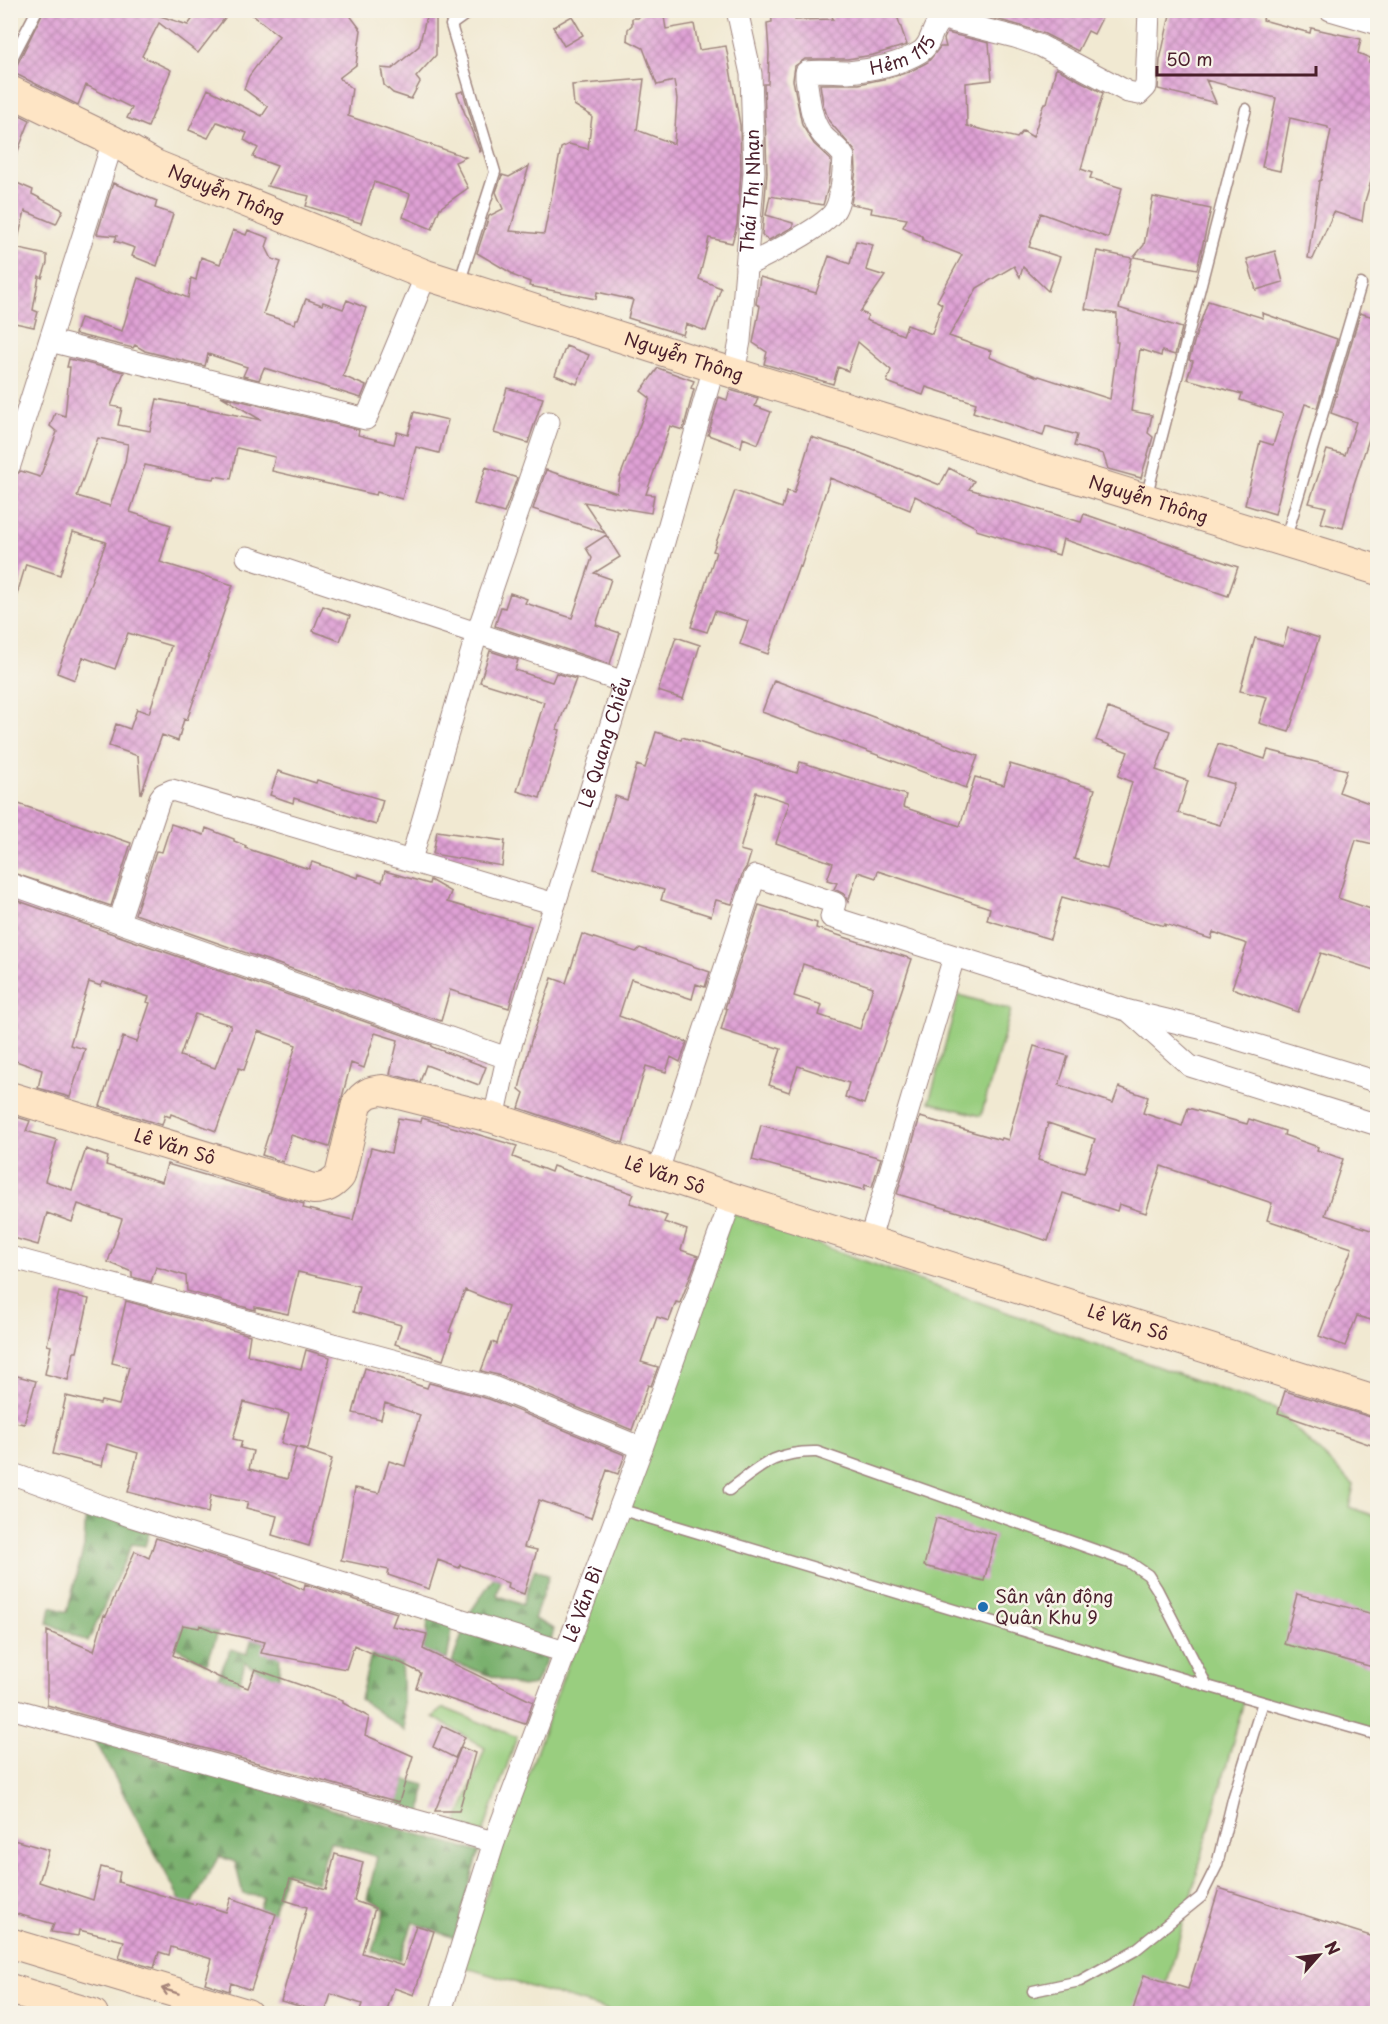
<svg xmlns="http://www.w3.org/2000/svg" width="1388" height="2024" font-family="'Playpen Sans',sans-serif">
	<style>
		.forest { fill: url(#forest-firs); stroke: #62684c; stroke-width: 1.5 }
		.park { fill: #99ce7f; stroke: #727655; stroke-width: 1.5 }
		.building { fill: url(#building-cross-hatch); fill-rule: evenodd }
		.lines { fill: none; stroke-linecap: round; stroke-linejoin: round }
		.lane-casing { stroke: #9e847e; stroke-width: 13 }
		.street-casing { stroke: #9e847e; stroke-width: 23 }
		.secondary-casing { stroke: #9e847e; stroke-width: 32 }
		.lane { stroke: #fff; stroke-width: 10 }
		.street { stroke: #fff; stroke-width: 21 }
		.secondary { stroke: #fee5c5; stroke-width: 30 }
		.oneway { stroke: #a48278 }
		.poi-dot { fill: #1f6fb2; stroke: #f7f3e8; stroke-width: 2 }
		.labels { text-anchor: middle; stroke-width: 5; stroke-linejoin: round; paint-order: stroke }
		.street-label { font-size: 18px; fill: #4a1f2b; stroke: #f7f3e8 }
		.poi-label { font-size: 18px; fill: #4a1f2b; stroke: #f7f3e8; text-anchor: start }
	</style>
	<defs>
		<pattern id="forest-firs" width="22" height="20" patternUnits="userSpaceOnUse" patternTransform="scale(1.5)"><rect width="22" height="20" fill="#7ab16e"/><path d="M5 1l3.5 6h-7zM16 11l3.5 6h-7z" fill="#668f5b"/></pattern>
		<pattern id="building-cross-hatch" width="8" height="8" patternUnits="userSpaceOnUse" patternTransform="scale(1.5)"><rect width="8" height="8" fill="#dfa1d5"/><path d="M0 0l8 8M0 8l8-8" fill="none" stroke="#b783ad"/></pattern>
	</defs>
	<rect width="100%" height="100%" fill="#f7f3e8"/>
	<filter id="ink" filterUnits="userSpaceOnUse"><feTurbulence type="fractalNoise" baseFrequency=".0167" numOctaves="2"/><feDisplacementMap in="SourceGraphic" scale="12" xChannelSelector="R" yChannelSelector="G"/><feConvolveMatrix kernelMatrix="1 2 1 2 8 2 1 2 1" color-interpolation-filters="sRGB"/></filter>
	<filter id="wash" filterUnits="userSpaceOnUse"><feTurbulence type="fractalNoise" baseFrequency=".008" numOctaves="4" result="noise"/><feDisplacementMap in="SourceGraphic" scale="24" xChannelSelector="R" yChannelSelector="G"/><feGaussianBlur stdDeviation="1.35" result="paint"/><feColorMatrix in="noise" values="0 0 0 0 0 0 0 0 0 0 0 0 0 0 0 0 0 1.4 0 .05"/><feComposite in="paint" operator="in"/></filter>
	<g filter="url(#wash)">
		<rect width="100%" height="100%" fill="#f1e9d2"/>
		<path class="forest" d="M86,1510l64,20 -5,16 -13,-2 -44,98 -40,-19 3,-16 16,5 17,-65z
			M508,1556l-11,39 25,10 13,-36 14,7 -15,43 20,10 -3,12 -84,-24z
			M177,1617l41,15 -11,32 -38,-20z
			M428,1617l25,8 -6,35 -24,-10 4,-16z
			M463,1632l84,26 -12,27 -13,2 -70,-25z
			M252,1638l28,10 -1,34 -34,-20 -6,23 -21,-8 13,-28 16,5z
			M371,1655l30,8 4,68 -45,-32z
			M95,1740l384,112 -25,86 -41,-16 -13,38 -27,-8 12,-43 -18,-10 10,-42 -47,-15 -13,41 -31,-12 -18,57 -13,-6 8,-25 -20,-3 -8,-32 -16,-6 -32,57z
			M405,1780l20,5 -4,30 -24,-5z"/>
		<path class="park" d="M959,995l52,15 -30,106 -52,-14z
			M729,1212l546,197 79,76 -5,22 28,10v214l-132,-34 -86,316h-541l-158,-47z
			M444,1708l73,29 -34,96 -27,-7 29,-78 -52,-31z"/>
		<g id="blocks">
			<path class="building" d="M44,10h98l46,15 11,-15h32l-33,43 -39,-30 -17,33 29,14 -23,57 -21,-9 5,-10 -46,-23 -8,20 -60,-30 -8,-1v-5l7,-4z
				M246,10h100l15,20 -5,35 -17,13 13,10 -4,28 118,41 -11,5 13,26 -28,20 -8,21 -29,-12 7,-23 -36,-12 -13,41 -55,-17 3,-10 -42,-10 10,-20 -24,-9 5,-9 -14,-8 3,-7 -30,-11 -9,16 -19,-8 19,-41 54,27 6,-9 -24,-18 5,-13 30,-40z
				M428,10h8v45l-20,22 4,5 -9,17 -18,-6 -9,-8 -3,-17 11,1 27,-23z
				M652,10h11l3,19 28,-5 5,26 27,-4 14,79 1,47 -4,53 -5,18 -23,-5 -10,41 22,9 -15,43 -20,-7 -3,11 -55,-17 5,-18 -36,-8 -1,7 -67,-13 1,-4 -18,-7 1,-1 -36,-21 12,-37 14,-7 -7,-17 6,-17 7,2 20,-11 -19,65 34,3 17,-86 8,-4 19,5 4,-33 -18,-11 -2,-20 72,-6 -7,51 37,14 3,-45 -3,-18 -17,4 -14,-37 -16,-8 1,-11 4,-4v-7h6l5,-6z
				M771,10h24v10l38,-1 -3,-9h65l12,35 -34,10 -26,4h-42l-10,7 -2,14 9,45 12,19 17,16 -3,28 -5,17 -53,-9 -4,19 27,8v4l-24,13 -7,-5 5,-62 -3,-89h4l1,-32 -2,-29 5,-1z
				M962,10h144l-12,24 -6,-3 -10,20 -33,-17 -27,-9z
				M1171,10h77l16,5 -1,5 47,13 1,-5 50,11 -3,14 12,5 -1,4 6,2 -3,43 5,1v68l-4,-1 -8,26 -3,20 -28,-9 -21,47 -5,-1 11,-77 2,-1 10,-50 -3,-1v-2l-38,-9 -10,53 -18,-4 14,-69 -70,-18 10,23 -58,-14 2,-29z
				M572,16l11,19 -19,11 -11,-19z
				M947,33l42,10 3,37 -26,3 1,43 50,12 6,-7 10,6 11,-34h3l9,-35 47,25 -22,76 11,4 -2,5 32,10 -14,50 -67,-25 -12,34 31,10 -12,34 -25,-24 -3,10 -6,-11 -37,22 -28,48 42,15 -2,6 49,20 1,-1 71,23 8,-57h-2l1,-28 -32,-5 12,-58 35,7 -13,50 63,20 -7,27 -13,-4 -1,5 -21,-7 -9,62 21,4 -4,18 5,4 -12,41 -33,-9 -5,-15 -29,-8 3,-11 -31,-9 -3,10 -70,-24 3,-9 -50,-16 -3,8 -36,-13 4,-12 -33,-28 -10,29 -10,-4 -5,17 -69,-20 3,-12 -14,-9 7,-37 -4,-2 4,-27 56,16 13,-37 21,8 6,-23 17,4 -7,25 19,6 -25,36 8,3 -2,5 37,15 4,-10 25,9 10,-30 -5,-3 25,-46 -39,-15 -1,-4 -19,-9 4,-8 -36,-6 1,-5 -21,-4 5,-34 -1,-19 -26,-30 -6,-17 -3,-20h39l29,-6 21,-6 19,-10 12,-15h6l-2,-8z
				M463,91l18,60 -1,1 -23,-59z
				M10,110l20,10 -18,46h-2z
				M10,180l23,10 -1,4 31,16 -7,14 -31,-13 -8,32 -7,-1z
				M113,183l44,18 -2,7 18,6 -16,52 -25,-10 3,-8 -20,-7 2,-5 -20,-2z
				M1153,197l58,12 -14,60 -63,-12 10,-12z
				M233,230l13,5 2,-5 21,8 -3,9 6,12 9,3 -18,52 32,10 1,-5h2l8,-20 16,6 1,-3 20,7 4,-9 19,8 -23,68 23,10 -5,12 -97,-30 -5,12 -16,-4 4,-9 -39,-13 -3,12 -60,-15 -10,-6 -2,3 -58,-14 5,-16 42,13 16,-53 50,20 3,-20 5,2 5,-23 19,7z
				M10,247l37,8v8l-5,15 -3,-2 -6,34 5,2 -4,15 -24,-5z
				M1275,251l8,31 -27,8 -9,-31z
				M1208,301l55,17 -1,-5 75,26 -20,69 -12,-4 -12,37 -18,73 -30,-9 15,-64 13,4 10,-31 -43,-14 2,-6 -55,-15 6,-18 -4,-1 8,-28z
				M1360,313l17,5v97l-23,69 -11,44 -22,-5 5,-16 -17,-4 18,-53 18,5 11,-33 -25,-9z
				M566,346l23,9 -12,29 -22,-9z
				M69,359l55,13 -13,34 11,2 -4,17 32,6 7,-32 104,21 -40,-24 138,34 -1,5 36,9 3,-12 11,3 6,-23 34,8 -9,33 -23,-6 -14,52 -25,-7 -1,3 -104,-24 3,-14 -38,-9 -6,31 -16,-3 -1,3 -22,-3 -47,-11 -15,47 41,13 -11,37 73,23 -46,135 -3,-1 -6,22 -16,-6 -21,59 -3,-38 -29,-10 7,-22 14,5 7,-20 12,4 22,-67 -43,-13 -13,36 -32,-12 -8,23 -18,-7 49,-131 -33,-10 -13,43 -34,-11 -11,37 -5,-1v-115l3,-8 8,-6 19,6 17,-45 -7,-6 5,-13 10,3 5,-49h-3zM98,438l30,6 -3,18 -15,44 -33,-10z
				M658,368l36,13 -3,7 3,1 -11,41 -13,-4 -24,68 8,1 -3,18 -67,-11 21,31 -72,-24 13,-39 71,23 3,-16 30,-79 -9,-7z
				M507,388l36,10 -15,45 -34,-10z
				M730,390l28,8 -3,8 16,6 -13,32 -15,-6 -2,9 -33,-12 11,-38 8,3z
				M811,437l39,12 90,36 9,-17 25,13 -5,8 112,33 3,-8 154,53 -10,29 -165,-57 -4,16 -83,-25v-3l-61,-31 -5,14 -80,-32 -29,89 -2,-1 -31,88 -28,-10 8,-23 -33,-10 -8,21 -16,-5 25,-75 -3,-1 22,-60 47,17 5,-17 7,2z
				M486,467l31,11 -13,35 -30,-9z
				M606,535l14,22 -26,16 17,6 -15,46 24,8 -10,31 -115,-38 6,-19 4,1 5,-15 17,6 -2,4 47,15 20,-60 -6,-10z
				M323,606l27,10 -10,25 -27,-10z
				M1288,628l31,10 -30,94 -30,-9 8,-26 -27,-6 15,-53 28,8z
				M676,637l24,8 -17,54 -25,-8z
				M490,651l28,9 -3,10 37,12 4,-9 20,6 -19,50 3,1 -20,68 -23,-7 27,-89 -64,-20z
				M774,680l204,76 -12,32 -204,-76z
				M1108,708l62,23 -14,39 32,11 -10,32 42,12 14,-41 -27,-8 11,-32 47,15 3,-9 79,20 -8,22 38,14v39l-21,-5 -18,58 39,13v60l-56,-18 -23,59 -66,-24 15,-44 -34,-12 -2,7 -46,-15v2l-103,-29 -12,42 -63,-19 3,-12 -112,-37 -2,7 -18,-6 -10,30 -4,-8 -10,-5 3,-6 -10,-3 6,-17 -57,-20 13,-39 -1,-2 -32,-10 -16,58 11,3 -4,13 -4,6 -11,32 -16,-4 -5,16 -50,-16 3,-10 -70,-21 21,-73 12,4 10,-35 8,3 11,-36 25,8 1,-3 115,36 3,-11 106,33 -3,12 57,19 15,-49 29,8 6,-21 85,25 -21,70 33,10 25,-87 -14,-6 10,-24 -32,-12z
				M278,771l38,12 1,-3 66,20 -7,25 -82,-27 -1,5 -23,-8z
				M10,801l121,42 -20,63 -101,-34z
				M171,824l33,11 2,-7 28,11v2l12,5 -1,2 64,21 3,-7 46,16 1,-4 23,8 3,-11 44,13 1,-4 21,12 -4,10 84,24 -22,82 -59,-18 -9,31 -306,-107 21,-63 6,1z
				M437,831l68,10 -3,25 -69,-12z
				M10,898l422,147v2l54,20 -7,18 -53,-20 -6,17 -30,-8 8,-34 -23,-7 -11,35 -13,-5 -22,84 -38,-12 -8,27 -21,-7 34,-110 -38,-14 -14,39 -5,-2 -23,63 -45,-17 -1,3 -5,-2 -3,10 -62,-19 23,-69 14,5 13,-39 -3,-1 2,-5 -46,-15 -2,4 -12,-4 -19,63 15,4 -15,48 -32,-9 4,-18 -32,-11zM195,1014l36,11 -16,43 -35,-12z
				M759,905l58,18 -1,5 96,31 -48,145 -19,-7 4,-14 -51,-17 -9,26 -20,-7 12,-36 -60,-19 6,-21 -2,-1zM803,964l70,23 -13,42 -41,-14 3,-10 -28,-9z
				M582,934l54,18 4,-4 70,24 -5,15 -9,-3 -4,15 -61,-20 -12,37 68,26 -7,20 -9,-5 -5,15 -20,-6 -23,77 -104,-35 5,-15 -5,-4 12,-48 21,-63 14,5z
				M1034,1046l34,10 -9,29 54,18 6,-16 29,10 -5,16 39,13 6,-18 59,16 2,-5 36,12 -1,4 34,12 -1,3 26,9 -18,56 52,17v90l-20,-6 -12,30 -26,-10 33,-88 -85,-28 5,-17 -111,-37 -15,47 -27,-9 -2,7 -54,-18 -15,48 -66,-22 -85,-25 23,-77 81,23 1,-2 6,2zM1048,1123l47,16 -11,34 -46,-13z
				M10,1115l20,6 -4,10 31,9 -12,41 27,9 14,-41 22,8 -2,8 56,17 5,-18 137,40 -1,4 50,12 18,-72 20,5 7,-35 23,4 1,-4 95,28 -4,11 38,15 2,-6 81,28 -4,9 37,13 -3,6 23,8 -6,20 17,6 -18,47 -4,-1 -7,19 -12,-4 -16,45 17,5 -7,19 -3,-1 -16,45 -134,-55 -17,-4 11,-29 5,2 11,-37 -43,-17 -16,42 3,1 -9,27 -48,-16 6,-19 -48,-13 6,-26 -61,-14 -10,42 -33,-7v3l-68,-19 -1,-15 -30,-9 -5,15 -19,-5v-5l-24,-10 14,-43 -44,-15 -6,18 -25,-9 -9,32 -28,-8z
				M761,1125l120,33 -9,29 -7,-2 -1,5 -112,-30z
				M59,1292l30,7 -12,53h-3l-6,28 -23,-6 6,-28 -4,-1z
				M126,1301l124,34 -3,20 54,14 5,-19 24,7 -22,92 -12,-2 36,12 -23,87 -37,-11 5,-19 -31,-8 2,-6 -37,-7 -3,18 -80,-21 10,-39 -31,-9 -5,22 -49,-12 13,-58 34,8 1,-3 18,4 10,-38 -17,-4zM244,1402l45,12 -8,29 15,4 -9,32 -38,-10 4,-18 -13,-3 2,-7 -9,-2z
				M365,1368l62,20 2,-5 60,16 136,56 -7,19 -11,-4 -16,48 -52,-18 -15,47 13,3 -13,44 -17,-6 1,-5 -48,-18 -1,3 -21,-8 -9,29 -41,-14 1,-5 -48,-10 14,-72 24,5 10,-32 16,5 15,-51 -35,-12 -4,16 -28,-6z
				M10,1374l26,7 -12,43 -14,-3z
				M1285,1391l92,28v28l-99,-34z
				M936,1518l60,17 -12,46 -60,-15z
				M156,1538l45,15 1,-1 63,20 39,18 1,-6 92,29 -5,13 35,8 -4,15 110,53 -8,22 -109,-36 5,-15 -20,-10 -19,-5 -28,-13 -8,24 -85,-16 4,-11 -51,-11 -14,-6 -1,3 -16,-3 -10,30 45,22 30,11 7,-19 88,31v3l26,14 -4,18 48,21 -14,46 -352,-97v-74l47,20 10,-36 2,1 29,-65 14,7z
				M1297,1594l80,21v35l-4,17 -89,-23z
				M442,1726l23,11 -10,21 -22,-11z
				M461,1747l14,6 -16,58h-24z
				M10,1839l39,11 -10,32 54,18 8,-33 19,5 -2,10 77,23 1,-2 30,9 5,-14 45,16 -25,76 -20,-7 -2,8 -24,-8 7,-24 -41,-12 -2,8 -10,-3 -5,16 -35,-10 5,-17 -45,-11 -1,6 -27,-4 3,-8 -44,-12z
				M335,1854l28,8 -9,39 21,7 -13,45 41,13 13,-41 18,6 -20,64 -20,-7 -8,25h-27l3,-9 -31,-10 -6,19 -44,-12 26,-94 -23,-7 6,-21 36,11z
				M1219,1888l158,50v75h-245l12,-38 44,14z"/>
		</g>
	</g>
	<g filter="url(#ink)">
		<use href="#blocks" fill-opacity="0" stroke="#9e847e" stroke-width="1.5"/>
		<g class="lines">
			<g class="lane-casing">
				<path id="lane" d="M10,62l27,-52
					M459,284l36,-112 -44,-147 21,-15
					M1146,498l100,-389
					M1285,541l76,-257
					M729,1490c32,-24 46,-39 88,-38l312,110 19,13 9,14 50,97
					M619,1509l588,177 171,49
					M1033,1991l47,-10 54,-30 67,-54 16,-32 16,-66 30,-97"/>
			</g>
			<g class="street-casing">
				<g id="street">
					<path d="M1330,10l48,14"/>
					<path id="s1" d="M746,266c19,-10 83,-40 90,-58 6,-12 7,-37 8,-51 -5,-10 -17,-15 -23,-24 -11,-15 -12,-37 -15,-55v-6c14,-2 29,0 42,0 23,-2 53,-8 72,-20 14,-9 10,-28 24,-33l71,18 26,9 87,46 11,2 7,-7 3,-77"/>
					<path d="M50,341l316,78 60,-144"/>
					<path id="s2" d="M734,373l6,-32 14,-169 -3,-98 -14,-64"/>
					<path d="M10,465l103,-324"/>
					<path d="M247,557l377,125"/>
					<path d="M411,860l66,-227 72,-211"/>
					<path d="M10,884l497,174"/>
					<path d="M119,921l41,-123 3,-4 9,-4 383,114"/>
					<path d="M1131,1013l59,53 188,59"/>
					<path id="s3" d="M494,1118l13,-60 117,-376 90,-315"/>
					<path d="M657,1174l98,-298 80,27 -4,14 298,94 75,18 174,53"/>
					<path d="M869,1242l85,-285"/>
					<path d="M10,1257l483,130 149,61"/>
					<path d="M10,1473l120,43 435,136"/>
					<path d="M10,1708l484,134"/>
					<path id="s4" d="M440,2014l54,-172 148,-394 90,-250"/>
				</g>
			</g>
			<g class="secondary-casing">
				<g id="secondary">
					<path id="s5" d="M10,91l103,50 42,24 271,110 288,92 664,203"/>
					<path id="s6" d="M10,1097l303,92c12,0 19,-4 27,-13l17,-72c7,-10 13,-13 26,-14l111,28 238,80 646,204"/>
					<path d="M10,1943l237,71"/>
					<path d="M10,1989l83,25"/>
				</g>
			</g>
			<use href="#lane" class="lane"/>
			<use href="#street" class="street"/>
			<use href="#secondary" class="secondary"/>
		</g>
		<defs><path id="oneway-shaft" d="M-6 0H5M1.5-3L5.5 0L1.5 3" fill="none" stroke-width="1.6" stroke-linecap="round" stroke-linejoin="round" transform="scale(1.5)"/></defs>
		<use class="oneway" href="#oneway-shaft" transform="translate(170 1991) rotate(-163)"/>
	</g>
	<circle class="poi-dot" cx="983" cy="1607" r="6"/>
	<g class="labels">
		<g class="street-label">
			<text dy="6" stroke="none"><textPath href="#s1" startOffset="357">Hẻm 115</textPath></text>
			<text dy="6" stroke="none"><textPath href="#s2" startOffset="183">Thái Thị Nhạn</textPath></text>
			<text dy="6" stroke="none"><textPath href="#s5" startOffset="240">Nguyễn Thông</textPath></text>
			<text dy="6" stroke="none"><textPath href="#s5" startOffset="726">Nguyễn Thông</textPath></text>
			<text dy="6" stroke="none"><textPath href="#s5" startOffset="1212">Nguyễn Thông</textPath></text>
			<text dy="6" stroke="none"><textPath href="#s3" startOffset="392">Lê Quang Chiểu</textPath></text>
			<text dy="6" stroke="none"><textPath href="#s6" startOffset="172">Lê Văn Sô</textPath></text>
			<text dy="6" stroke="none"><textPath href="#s6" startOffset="747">Lê Văn Sô</textPath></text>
			<text dy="6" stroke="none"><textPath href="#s6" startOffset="1233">Lê Văn Sô</textPath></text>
			<text dy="6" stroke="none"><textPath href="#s4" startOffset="434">Lê Văn Bì</textPath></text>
		</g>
		<g class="poi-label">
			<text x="995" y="1603">Sân vận động<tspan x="995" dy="21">Quân Khu 9</tspan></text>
		</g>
	</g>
	<rect width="1388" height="2024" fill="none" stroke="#f7f3e8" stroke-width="36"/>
	<g transform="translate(1319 1955) rotate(62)" stroke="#f7f3e8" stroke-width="4.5" paint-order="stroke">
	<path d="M0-4.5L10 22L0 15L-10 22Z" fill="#4a1f2b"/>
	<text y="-9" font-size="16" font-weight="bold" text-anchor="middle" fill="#4a1f2b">N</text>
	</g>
	<path d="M1157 66v9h159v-9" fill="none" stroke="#4a1f2b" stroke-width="3"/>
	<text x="1166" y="66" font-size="18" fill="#4a1f2b" stroke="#f7f3e8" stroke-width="4.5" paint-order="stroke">50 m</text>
</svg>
